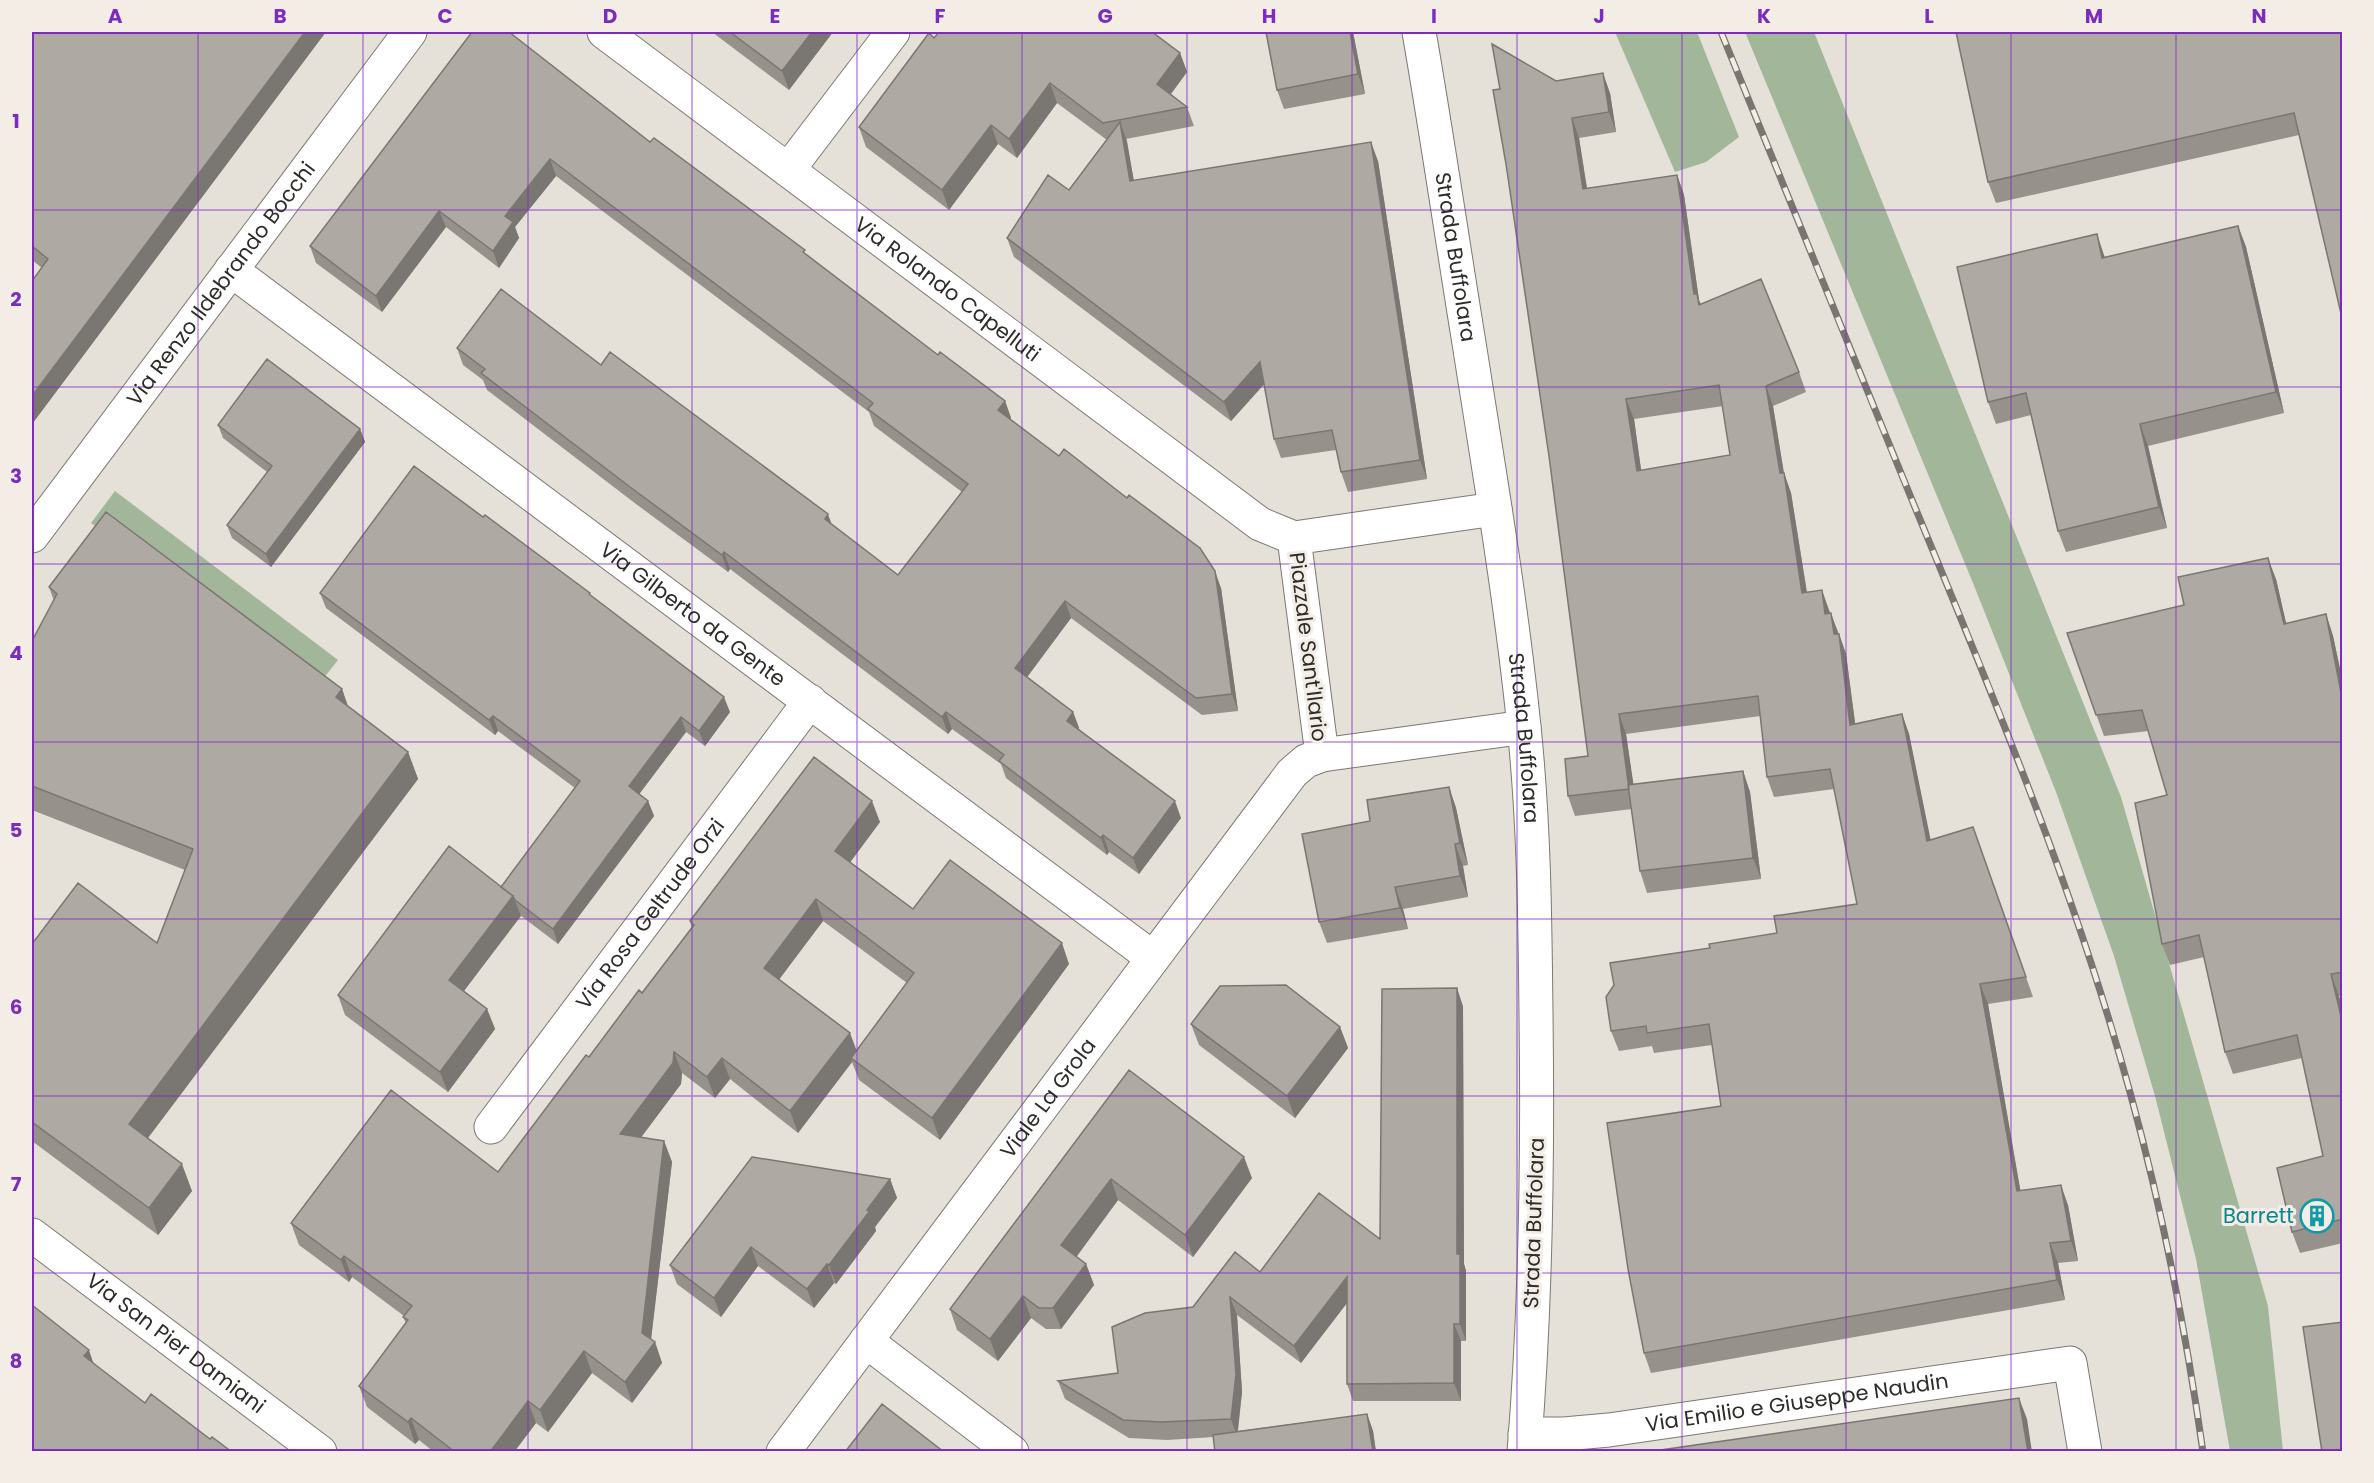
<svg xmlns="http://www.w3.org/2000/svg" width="2374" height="1483" font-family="Poppins,sans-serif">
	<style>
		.green { fill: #a2b79a }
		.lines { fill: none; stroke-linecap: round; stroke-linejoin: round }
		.minor-casing { stroke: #7d7871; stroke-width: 35 }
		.minor { stroke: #fff; stroke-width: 33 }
		.rail-casing { stroke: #797570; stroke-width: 7 }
		.rail { stroke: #f3ede5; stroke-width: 4.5; stroke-dasharray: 14; stroke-linecap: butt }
		.wall { fill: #96918b; fill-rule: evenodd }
		.shaded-wall { fill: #7a7671 }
		.building { fill: #aea9a2; stroke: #7a7671; stroke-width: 1.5; fill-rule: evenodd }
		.grid { fill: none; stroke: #7b2cbf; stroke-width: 1.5; stroke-opacity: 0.55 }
		.labels { text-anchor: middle; stroke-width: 6; stroke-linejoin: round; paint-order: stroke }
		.street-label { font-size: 21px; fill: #2e2c29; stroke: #f3ede5 }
		.culture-label { font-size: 21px; fill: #0d838f; stroke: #f3ede5; text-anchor: end }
		.neatline { fill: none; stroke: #7b2cbf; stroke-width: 2 }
		.grid-label { font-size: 20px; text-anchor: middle; font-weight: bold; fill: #7b2cbf }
	</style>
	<rect width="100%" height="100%" fill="#e5e0d8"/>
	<path class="green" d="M1615,32h82l42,105 -33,25 -31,10z
		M1745,32h69l307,765 147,509 15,145h-53l-34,-192 -41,-163 -41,-140 -58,-164 -83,-209z
		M115,491l223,169 -23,29 -224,-166z"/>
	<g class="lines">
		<g class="minor-casing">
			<g id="minor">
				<path id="s1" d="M604,32l656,492 34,14"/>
				<path id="s2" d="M1419,32c18,103 33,207 50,311 20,128 42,256 55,384 10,95 11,191 12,287 2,146 0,292 -12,438"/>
				<path d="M788,170l105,-138"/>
				<path id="s3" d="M231,270l922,688"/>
				<path id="s4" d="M32,536l378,-504"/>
				<path d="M1322,755l-28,-217 201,-29"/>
				<path id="s5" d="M491,1127l319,-426"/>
				<path id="s6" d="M32,1235l288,217"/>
				<path d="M866,1341l146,111"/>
				<path id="s7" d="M1525,1434h39l45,-4 461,-67 15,89"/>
				<path id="s8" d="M783,1452l509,-679 14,-12 16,-6 202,-28"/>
			</g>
		</g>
		<use href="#minor" class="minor"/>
		<g class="rail-casing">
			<path id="rail" d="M1721,32c64,156 127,312 191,468 81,196 164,392 219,596 32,117 55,236 72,356"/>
		</g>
		<use href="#rail" class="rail"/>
	</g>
	<path class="wall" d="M32,32l269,31 -269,361v-143l10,-13 -10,-8z
		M472,32l178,110 157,113 131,100 67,46 6,17 -1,1 211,169 17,123 -36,4 -131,-97 -44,59 46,35 6,16v1l102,89 -42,56 -30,-22 -2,3 -101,-77 -5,-14 -49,-35 -4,5 -218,-165 -2,3 -92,-68 -149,-114 -4,-10 -20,-15 -6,-17 144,17 230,159 67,51 64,-83 -88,-66 -5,-14 -313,-236 -41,51 4,11 -20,30 -53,-41 -64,85 -66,-49 -6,-17z
		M712,32h121l-44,58z
		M1266,32h87l12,62 -81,15 -7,-19z
		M2343,32l-44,103 -303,68 -8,-21z
		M1157,35l23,18 7,19 -16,22 16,13 7,19 -68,13 8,42 244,-20 49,318 -79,13 -7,-20 -5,-22 -55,8 -7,-19 -10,-55 -33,37 -217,-164 -7,-19 62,-48 38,-50 -50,-37 -40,55 -19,-14 -49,66 -83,-63 -7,-20 75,-89z
		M1556,81l54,12 6,39 -37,6 8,50 90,-13 7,20 15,105 2,4 98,68 7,20 -33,14 11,67 7,20 16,99 22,18 10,24 7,20 9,70 47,-10 7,20 21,106 43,-13 60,170 -45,7 32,186 48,15 10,56 -20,2 7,37 -414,73 -7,-20 77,-247 -9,-61 -58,8 -2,-7 -33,5 -8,-20 99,-83 67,-15 80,-29 -23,-115 -60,8 -7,-20 -7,-61 -134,18 7,50 110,-13 7,21 11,87 -114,14 -7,-22 -8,-62 -57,7 -7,-20 20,-40zM1723,406l7,49 -89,15 -7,-51z
		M2238,226l8,21 38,166 -136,33 19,82 -101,24 -8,-21 -27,-116 -35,9 -8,-22 116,-147 1,3z
		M218,425l142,4 5,13 -94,125 -39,-29 -5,-13 40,-53 -44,-34z
		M2276,579l10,44 40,-9 7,22 10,47v312l-4,1 4,16v231l-43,10 -8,-21 31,-76 -21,-98 -69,16 -8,-22 -21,-95 -34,8 -8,-21 5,-149 -18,-64 -45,5 -37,-103 117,-28z
		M49,587l293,102 6,17 60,46 10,27 -270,359 44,53 -34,44 -126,-94v-197l125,-1 28,-73 -153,-60v-169l22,-40z
		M320,593l271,3 139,116 -25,34 -19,-14 -47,62 9,7 6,15 -96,128 -38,-29 -56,76 23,18 8,20 -47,63 -103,-77 -7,-20 163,-108 74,-99 -77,-57 -3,4 -169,-127z
		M1449,787l7,21 12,57 -5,1 5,31 -65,12 5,20 -81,14 -8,-21 51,-101z
		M880,822l-30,40 63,47 156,55 -129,176 -81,-60 -7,-18 -54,71 -68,-54 -15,19 -33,-25 -1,11 -40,53 23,4 8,21 -21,177 4,3 7,21 -30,40 -40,-30 -44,59 -12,-9 -22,29h-80l-15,-12 -4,4 -48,-37 -8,-21 47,-63 -3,-6 1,-1 -52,-39 -3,5 -50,-37 -8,-22 207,-51 91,-115 53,-64 50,-65 -2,-7zM823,921l84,62 -51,68 -77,-72z
		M1463,1006l1,258 2,7v70h-5v60h-108l-6,-17v-82l-46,61 -64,-48 5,77 -4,39 129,-17 6,17 3,21h-161l-1,-15 -47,3 -38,-2 -64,-39 -7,-18 60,-8 75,-66 67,-35 120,-33z
		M1191,1024l149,3 8,21 -53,70 -96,-73z
		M1129,1070l123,108 -59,79 -75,-57 -42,57 10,7 8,21 -33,44h-15l-15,-11 -33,43 -41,-31 -7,-21z
		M890,1179l7,19 -22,29 1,4 -40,53 -2,-1 -20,25 -56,-42 -37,51 -44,-33 -7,-19z"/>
	<path class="shaded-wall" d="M305,32h21l-294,392v-28z
		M812,32h21l-44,58 -7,-19z
		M1350,32h3l12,62 -7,-20z
		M1180,53l7,19 -23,31 -7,-19z
		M1603,73l7,20 6,39 -7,-20z
		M1050,83l7,20 -40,55 -8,-19z
		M1572,118l7,20 11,71 -7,-20z
		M1120,122l7,19 10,59 -7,-19z
		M991,125l7,19 -49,66 -7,-20z
		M1371,142l7,19 49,318 -7,-19z
		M550,159l6,17 -41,51 4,11 -20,30 -6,-17 12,-35z
		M1677,175l7,20 15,105 5,14 2,11 -12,-31z
		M439,211l7,16 -64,85 -6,-16z
		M2238,226l8,21 38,166 -8,-21z
		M2097,234l7,21 6,25 -8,-22z
		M1260,362l7,19 -36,40 -7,-19z
		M1766,386l7,20 14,87 -7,-20z
		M1626,399l8,20 10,72 -7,-20z
		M1005,401l6,17 -7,8 -6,-16z
		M2140,424l8,22 19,82 -8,-21z
		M360,429l5,13 -94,125 -5,-13z
		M1784,473l7,20 19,120 -8,-20z
		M828,514l6,17 -9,-12z
		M724,552l6,17 -2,3 -6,-17z
		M2268,558l8,21 15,66 -7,-21z
		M1215,571l6,17 17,123 -6,-17z
		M1822,590l7,20 4,23 -8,-19z
		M1065,601l6,17 -49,66 -7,-16z
		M1831,613l7,20 3,21 -7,-20z
		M2326,614l7,22 10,47v20z
		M1839,634l7,20 12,91 -8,-20z
		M342,689l9,27 -15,-19z
		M724,697l6,15 -25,34 -6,-15z
		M946,712l6,17 -4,5 -6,-17z
		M1073,712l6,16 -6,9 -6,-16z
		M1619,714l7,20 11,74 -8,-19z
		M1902,714l7,20 26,127 -8,-20z
		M493,716l5,15 -3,4 -6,-15z
		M681,717l5,15 -52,69 -5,-15z
		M408,752l10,27 -280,372 -9,-27z
		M1743,771l7,21 11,87 -8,-21z
		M1449,787l7,21 12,57 -8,-22z
		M648,801l6,15 -96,128 -5,-15z
		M872,801l8,21 -37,50 -8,-21z
		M1175,801l6,17 -42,56 -6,-16z
		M1103,835l6,17 -2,3 -6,-17z
		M1455,844l8,22 5,31 -8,-21z
		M1395,887l8,22 5,20 -8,-21z
		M513,896l8,20 -64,84 -8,-20z
		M816,899l7,22 -51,68 -8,-21z
		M1062,943l7,21 -129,176 -8,-22z
		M2331,974l8,22 4,16v13z
		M1980,984l8,20 36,207 -7,-20z
		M1457,988l6,18 1,258 2,7v70l-6,-17 -3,-70z
		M487,1009l8,20 -47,63 -8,-20z
		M1340,1027l8,21 -53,70 -8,-22z
		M850,1033l8,21 -7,4 1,4 -54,71 -8,-22z
		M674,1052l8,21 -1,11 -53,71 -8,-21z
		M722,1058l8,21 -15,19 -8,-21z
		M664,1141l8,21 -22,186 5,-6 7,21 -30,40 -7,-21 17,-49z
		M1244,1157l8,21 -59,79 -8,-22z
		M182,1164l10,27 -34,44 -9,-27z
		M890,1179l7,19 -22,29 1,4 -40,53 -7,-19 38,-55z
		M1111,1179l7,21 -49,67 -8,-22z
		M2061,1185l7,20 10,56 -7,-20z
		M2050,1243l8,20 7,37 -8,-20z
		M751,1247l7,19 -37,51 -7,-19z
		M344,1256l8,21 -3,5 -8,-22z
		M827,1264l7,19 -20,25 -7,-19z
		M1086,1264l8,21 -33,44 -8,-21z
		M1347,1277l7,17 -53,69 -7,-17z
		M1023,1296l8,22 -33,43 -8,-22z
		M1230,1297l7,18 5,77 -5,44 -6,-17z
		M1454,1324l7,17v60l-7,-18z
		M89,1350l5,15 -10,-9z
		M584,1351l8,22 -44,59 -8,-22z
		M2019,1398l8,21 5,33h-4z
		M528,1401l8,22 -22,29h-24z
		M1367,1414l6,17 3,21h-3z
		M411,1418l8,22 -4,4 -7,-22z"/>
	<path class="building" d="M32,32h273l-273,364v-115l16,-22 -16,-13z
		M472,32h37l141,110 4,-4 151,112 -2,2 135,103 2,-3 65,49 -7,9 61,46 5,-7 63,49 2,-3 71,53 15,23 17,123 -36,4 -131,-97 -50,67 58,44 -6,9 108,80 -42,57 -30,-23 -2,3 -102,-77 5,-6 -58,-43 -4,5 -218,-165 -2,3 -92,-68 -149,-114 4,-4 -28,-21 44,-59 100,76 9,-13 218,162 -3,5 73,56 70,-91 -100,-75 5,-6 -323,-244 -45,57 8,6 -20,29 -54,-40 -63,85 -66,-50z
		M730,32h82l-30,39z
		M939,32h213l28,21 -23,31 30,23 -84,16 -53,-40 -41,56 -18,-14 -49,65 -83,-63 70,-94 5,5z
		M1266,32h84l8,42 -81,16z
		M1956,32h387v290l-49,-209 -306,69z
		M1492,44l64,37 47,-8 6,39 -37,6 11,71 94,-14 17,119h3l2,11 62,-26 38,93 -33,14 14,87h4l18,120 20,-3 3,24 6,-1 3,21h5l11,91 52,-11 25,127 46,-14 53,150 -46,7 37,207 44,-6 10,56 -21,2 7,37 -413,73 -16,-84 -21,-146 114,-17 -12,-82 -62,9 -1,-7 -35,5 -5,-34 8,-12 -4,-22 100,-15 -1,-4 68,-11 -3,-17 83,-12 -27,-135 -63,8 -9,-81 -139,18 10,75 -61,7 -3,-37 23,-3 -39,-300 -43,-292 -13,-74 7,-1zM1719,385l11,70 -93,16 -11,-72z
		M1120,122l10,59 241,-39 49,318 -79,12 -9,-42 -58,9 -14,-77 -36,40 -217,-164 41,-63 21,15z
		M2238,226l38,166 -136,32 19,83 -101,24 -32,-138 -38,9 -31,-135 140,-33 5,24z
		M267,359l93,70 -94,125 -39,-29 45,-59 -54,-41z
		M414,466l69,51 2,-2 105,78 -1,1 135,103 -25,34 -18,-14 -52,69 19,15 -95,128 -38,-29 -2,-4 -12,-9 79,-106 -87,-65 -4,4 -169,-127z
		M106,512l236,177 -6,8 72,55 -279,372 53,40 -33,44 -117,-86v-178l46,-61 79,60 36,-94 -161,-63v-145l25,-47 -8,-7z
		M2268,558l16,66 42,-10 17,89v269l-12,2 12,51v194l-51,13 -15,-64 46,-12 -26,-121 -72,17 -26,-117 -37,9 -27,-141 32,-8 -25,-85 -46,5 -29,-82 117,-28 -6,-28z
		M814,757l58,44 -37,50 78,58 37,-49 112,83 -130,175 -81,-60 63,-85 -98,-74 -52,69 86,65 -60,78 -68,-53 -15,19 -33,-25 -1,11 -53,71 44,7 -22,192 13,9 -30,40 -41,-31 -44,59 -12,-9 -38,51h-35l-44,-34 -3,4 -49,-36 49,-66 -5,-3 9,-11 -68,-50 -3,4 -50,-37 100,-133 107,82 88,-117 3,2 50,-67 3,3 52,-68 -4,-4z
		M1743,771l10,87 -113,13 -12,-86z
		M1449,787l11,56 -5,1 5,32 -65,11 5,21 -81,14 -17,-88 68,-13 -3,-21z
		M449,846l64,50 -64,84 38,29 -47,63 -102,-77z
		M1286,985l54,42 -53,69 -96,-72 29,-38z
		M1457,988v266h3v70h-6v59l-107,1v-107l-53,69 -64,-49 6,77 -5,45 -70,3 -38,-2 -65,-39 60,-8 -6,-46 33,-14 48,-6 42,-55 25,20 59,-79 61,46 2,-250z
		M1129,1070l115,87 -59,78 -74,-56 -50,66 25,19 -33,44h-14l-16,-12 -33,43 -40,-30z
		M752,1157l138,22 -23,31 2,2 -40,53 -2,-1 -20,25 -56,-42 -37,51 -44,-33z
		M32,1305l57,45 -5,6 61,47 6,-9 59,45 2,-2 20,15h-200z
		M2343,1322v130h-21l-19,-125z
		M2019,1398l9,54h-367v-2z
		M882,1404l62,48h-99z
		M1367,1414l6,38h-158l-2,-17z"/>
	<path class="grid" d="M198,32v1420M363,32v1420M528,32v1420M692,32v1420M857,32v1420M1022,32v1420M1187,32v1420M1352,32v1420M1517,32v1420M1682,32v1420M1846,32v1420M2011,32v1420M2176,32v1420M32,210h2310M32,387h2310M32,564h2310M32,742h2310M32,919h2310M32,1096h2310M32,1273h2310"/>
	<defs>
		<g id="building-ring" transform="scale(1.725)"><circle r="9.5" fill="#f3ede5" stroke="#0f9aa8" stroke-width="1.5"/><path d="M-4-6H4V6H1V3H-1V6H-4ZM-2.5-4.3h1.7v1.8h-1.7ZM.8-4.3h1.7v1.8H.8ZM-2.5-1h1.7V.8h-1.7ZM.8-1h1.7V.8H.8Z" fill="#0f9aa8"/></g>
	</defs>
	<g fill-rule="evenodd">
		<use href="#building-ring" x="2317" y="1216"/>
	</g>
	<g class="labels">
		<g class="street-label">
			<text dy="7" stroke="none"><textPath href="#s2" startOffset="228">Strada Buffolara</textPath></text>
			<text dy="7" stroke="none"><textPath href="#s4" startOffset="315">Via Renzo Ildebrando Bocchi</textPath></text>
			<text dy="7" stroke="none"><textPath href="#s1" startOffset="429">Via Rolando Capelluti</textPath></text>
			<text dy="7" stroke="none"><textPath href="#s3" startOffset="576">Via Gilberto da Gente</textPath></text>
			<text transform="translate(1308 647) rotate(83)" y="7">Piazzale Sant'Ilario</text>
			<text dy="7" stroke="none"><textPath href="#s2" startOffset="714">Strada Buffolara</textPath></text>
			<text dy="7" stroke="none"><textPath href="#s5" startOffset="266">Via Rosa Geltrude Orzi</textPath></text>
			<text dy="7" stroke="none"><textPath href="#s8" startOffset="442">Viale La Grola</textPath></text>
			<text transform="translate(1534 1223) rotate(-88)" y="7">Strada Buffolara</text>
			<text dy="7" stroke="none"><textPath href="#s6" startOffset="180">Via San Pier Damiani</textPath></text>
			<text dy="7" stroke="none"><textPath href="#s7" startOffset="274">Via Emilio e Giuseppe Naudin</textPath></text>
		</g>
		<g class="culture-label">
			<text x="2294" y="1223">Barrett</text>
		</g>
	</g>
	<rect width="2374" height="1483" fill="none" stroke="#f3ede5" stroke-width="66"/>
	<rect x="33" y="33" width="2308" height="1417" class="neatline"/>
	<g class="grid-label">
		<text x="115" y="23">A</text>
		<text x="280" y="23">B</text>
		<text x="445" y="23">C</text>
		<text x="610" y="23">D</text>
		<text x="775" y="23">E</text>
		<text x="940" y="23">F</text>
		<text x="1105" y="23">G</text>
		<text x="1269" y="23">H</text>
		<text x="1434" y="23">I</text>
		<text x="1599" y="23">J</text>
		<text x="1764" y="23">K</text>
		<text x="1929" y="23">L</text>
		<text x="2094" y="23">M</text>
		<text x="2259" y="23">N</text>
		<text x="16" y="128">1</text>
		<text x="16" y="306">2</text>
		<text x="16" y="483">3</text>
		<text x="16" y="660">4</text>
		<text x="16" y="837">5</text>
		<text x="16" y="1014">6</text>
		<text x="16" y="1191">7</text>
		<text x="16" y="1368">8</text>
	</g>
</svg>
